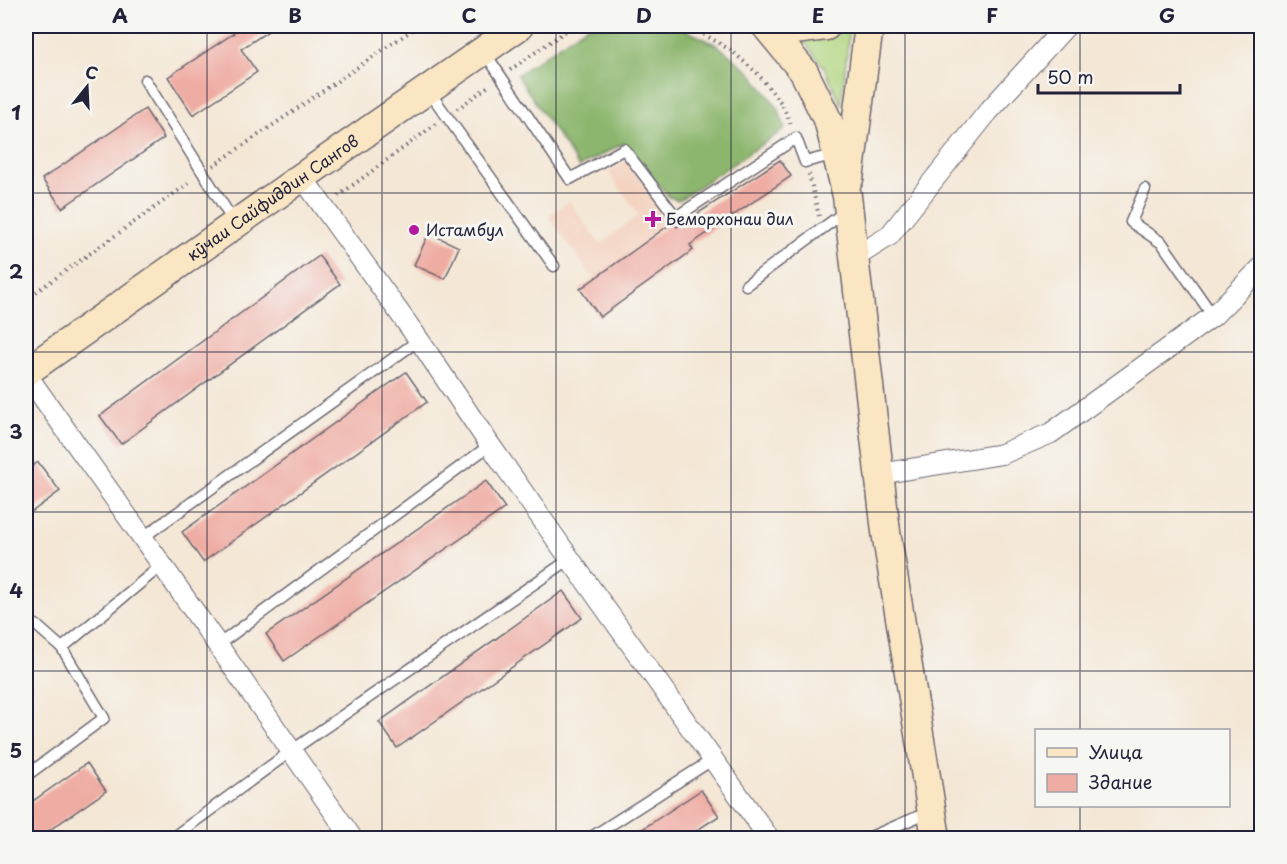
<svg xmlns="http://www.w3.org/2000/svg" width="1287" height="864" font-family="'Playpen Sans',sans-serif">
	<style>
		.built { fill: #f4d3c0 }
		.green { fill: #b0d57e; stroke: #697c5c; stroke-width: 1.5 }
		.forest { fill: #8cb66d; stroke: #576c54; stroke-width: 1.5 }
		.building { fill: #efaca3 }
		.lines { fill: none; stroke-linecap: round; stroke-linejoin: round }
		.lane-casing { stroke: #6c6771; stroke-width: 13 }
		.street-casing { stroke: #6c6771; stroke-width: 22 }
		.secondary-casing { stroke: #6c6771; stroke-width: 31 }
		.path { stroke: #6c6771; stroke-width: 4; stroke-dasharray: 1.5 4.5; stroke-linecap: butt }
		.lane { stroke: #fff; stroke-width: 10 }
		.street { stroke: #fff; stroke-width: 20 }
		.secondary { stroke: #fbe6c4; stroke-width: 28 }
		.grid { fill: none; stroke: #22223b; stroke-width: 1.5; stroke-opacity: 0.55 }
		.poi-dot { fill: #b5179e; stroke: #f6f6f2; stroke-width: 2 }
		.labels { text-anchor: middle; stroke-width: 6; stroke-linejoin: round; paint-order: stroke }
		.street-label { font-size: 16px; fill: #22223b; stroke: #f6f6f2 }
		.poi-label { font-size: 16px; fill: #22223b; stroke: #f6f6f2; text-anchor: start }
		.neatline { fill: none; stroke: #22223b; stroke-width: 2 }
		.grid-label { font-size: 20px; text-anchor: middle; font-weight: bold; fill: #22223b }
	</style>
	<rect width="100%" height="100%" fill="#f6f6f2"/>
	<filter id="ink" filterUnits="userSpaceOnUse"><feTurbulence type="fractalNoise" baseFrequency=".0167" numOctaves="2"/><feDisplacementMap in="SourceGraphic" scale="12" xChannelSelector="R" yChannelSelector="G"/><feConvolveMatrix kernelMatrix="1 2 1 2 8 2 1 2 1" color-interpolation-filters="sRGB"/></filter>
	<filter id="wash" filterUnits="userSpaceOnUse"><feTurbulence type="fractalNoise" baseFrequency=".008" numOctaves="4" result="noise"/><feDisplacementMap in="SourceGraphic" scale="24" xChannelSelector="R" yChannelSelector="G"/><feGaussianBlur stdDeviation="1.35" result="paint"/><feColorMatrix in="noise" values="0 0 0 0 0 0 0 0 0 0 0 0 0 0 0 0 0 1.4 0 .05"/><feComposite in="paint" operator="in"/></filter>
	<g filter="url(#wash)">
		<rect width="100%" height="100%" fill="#f4e7d6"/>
		<path class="built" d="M628,159l45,63 -79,57 -46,-63 21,-15 31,43 39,-29 -30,-42z"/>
		<path class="green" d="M848,26h2l-9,78 -17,-37 -23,-29 27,-2z"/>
		<path class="forest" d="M587,26h81l13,2 36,17 34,28 27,35 7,21 -106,71 -10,-3 -45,-54 -45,24 -62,-92z"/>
		<g id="blocks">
			<path class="building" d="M229,26h47l-35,23 16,23 -64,43 -25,-38 66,-44z
				M145,109l19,29 -102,70 -20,-29z
				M780,160l11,16 -101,69 3,5 -93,67 -20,-28 92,-66 3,1 2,3z
				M429,233l30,14 -14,32 -31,-14z
				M319,256l21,28 -219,160 -21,-28z
				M406,372l21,30 -224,160 -21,-30z
				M38,462l22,29 -34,25v-45z
				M486,481l19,27 -221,153 -18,-27z
				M563,591l19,27 -185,130 -18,-26z
				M87,763l19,28 -68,47h-12v-32z
				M701,790l18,26 -34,22h-56z"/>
		</g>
	</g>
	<g filter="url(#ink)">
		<use href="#blocks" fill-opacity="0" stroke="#6c6771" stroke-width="1.5"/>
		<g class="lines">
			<g class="lane-casing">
				<path id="lane" d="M485,53l85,126 54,-30 52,68 120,-79 9,24 31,-8
					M145,80l90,144
					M428,90l126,176
					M1145,189l-14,33 31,21 51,73
					M746,285l100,-74
					M142,538l277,-198
					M26,625h10l26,23 100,-83
					M218,645l272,-200
					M26,776l78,-58 -42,-70
					M172,838l119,-87 279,-192
					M590,838l122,-78
					M868,838l63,-27"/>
			</g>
			<g class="street-casing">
				<path id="street" d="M302,177l117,163 71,105 80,114 199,279
					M854,258l35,-22 98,-123 79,-87
					M26,374l136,191 190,273
					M879,474l123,-20 49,-21 162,-117 49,-49"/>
			</g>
			<g class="secondary-casing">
				<g id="secondary">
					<path d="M766,26l38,46 25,51 18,73 39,336 50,306"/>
					<path d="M776,26l18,4 32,-4"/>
					<path d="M849,179l20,-153"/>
					<path id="s1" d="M26,372l276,-195 217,-151"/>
				</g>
			</g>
			<path class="path" d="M681,26l24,9 27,16 26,23 24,30 10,23
				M510,70l63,-44
				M457,109l33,-24
				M213,166l205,-140
				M809,174l10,42
				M338,196l98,-72
				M26,299l166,-118"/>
			<use href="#lane" class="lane"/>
			<use href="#street" class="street"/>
			<use href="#secondary" class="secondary"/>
		</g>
	</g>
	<path class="grid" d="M207,26v812M382,26v812M556,26v812M731,26v812M905,26v812M1080,26v704M26,193h1236M26,352h1236M26,512h1236M26,671h1236M1080,806v32"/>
	<g class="poi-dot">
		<path d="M650 210h6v6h6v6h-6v6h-6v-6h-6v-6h6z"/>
		<circle cx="414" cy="230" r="6"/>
	</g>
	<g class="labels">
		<g class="street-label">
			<text dy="6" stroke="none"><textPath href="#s1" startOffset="302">кӯчаи Сайфиддин Сангов</textPath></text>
		</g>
		<g class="poi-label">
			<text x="666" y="225">Беморхонаи дил</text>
			<text x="426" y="236">Истамбул</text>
		</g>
	</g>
	<rect width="1287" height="864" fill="none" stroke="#f6f6f2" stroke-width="66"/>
	<rect x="1035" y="729" width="195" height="78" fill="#f6f6f2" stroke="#a1a1a9" stroke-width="1.5"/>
	<rect x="1047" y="748" width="30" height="9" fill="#fbe6c4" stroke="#a1a1a9" stroke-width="1.5"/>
	<text x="1089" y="759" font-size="18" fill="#22223b">Улица</text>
	<rect x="1047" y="774" width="30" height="18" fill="#efaca3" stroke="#a1a1a9" stroke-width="1.5"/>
	<text x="1089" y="789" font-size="18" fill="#22223b">Здание</text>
	<g transform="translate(87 87) rotate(18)" stroke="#f6f6f2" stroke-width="4.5" paint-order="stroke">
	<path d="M0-4.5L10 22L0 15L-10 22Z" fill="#22223b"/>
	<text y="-9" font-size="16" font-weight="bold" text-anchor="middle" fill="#22223b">С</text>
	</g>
	<path d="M1038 84v9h142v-9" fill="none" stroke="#22223b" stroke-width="3"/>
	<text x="1047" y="84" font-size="18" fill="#22223b" stroke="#f6f6f2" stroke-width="4.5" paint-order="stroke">50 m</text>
	<rect x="33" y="33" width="1221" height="798" class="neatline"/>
	<g class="grid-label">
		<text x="120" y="23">A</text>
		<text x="295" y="23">B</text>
		<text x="469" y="23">C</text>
		<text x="644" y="23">D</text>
		<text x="818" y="23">E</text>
		<text x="992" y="23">F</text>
		<text x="1167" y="23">G</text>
		<text x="16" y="120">1</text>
		<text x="16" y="279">2</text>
		<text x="16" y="439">3</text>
		<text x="16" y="598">4</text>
		<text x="16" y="758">5</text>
	</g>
</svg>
